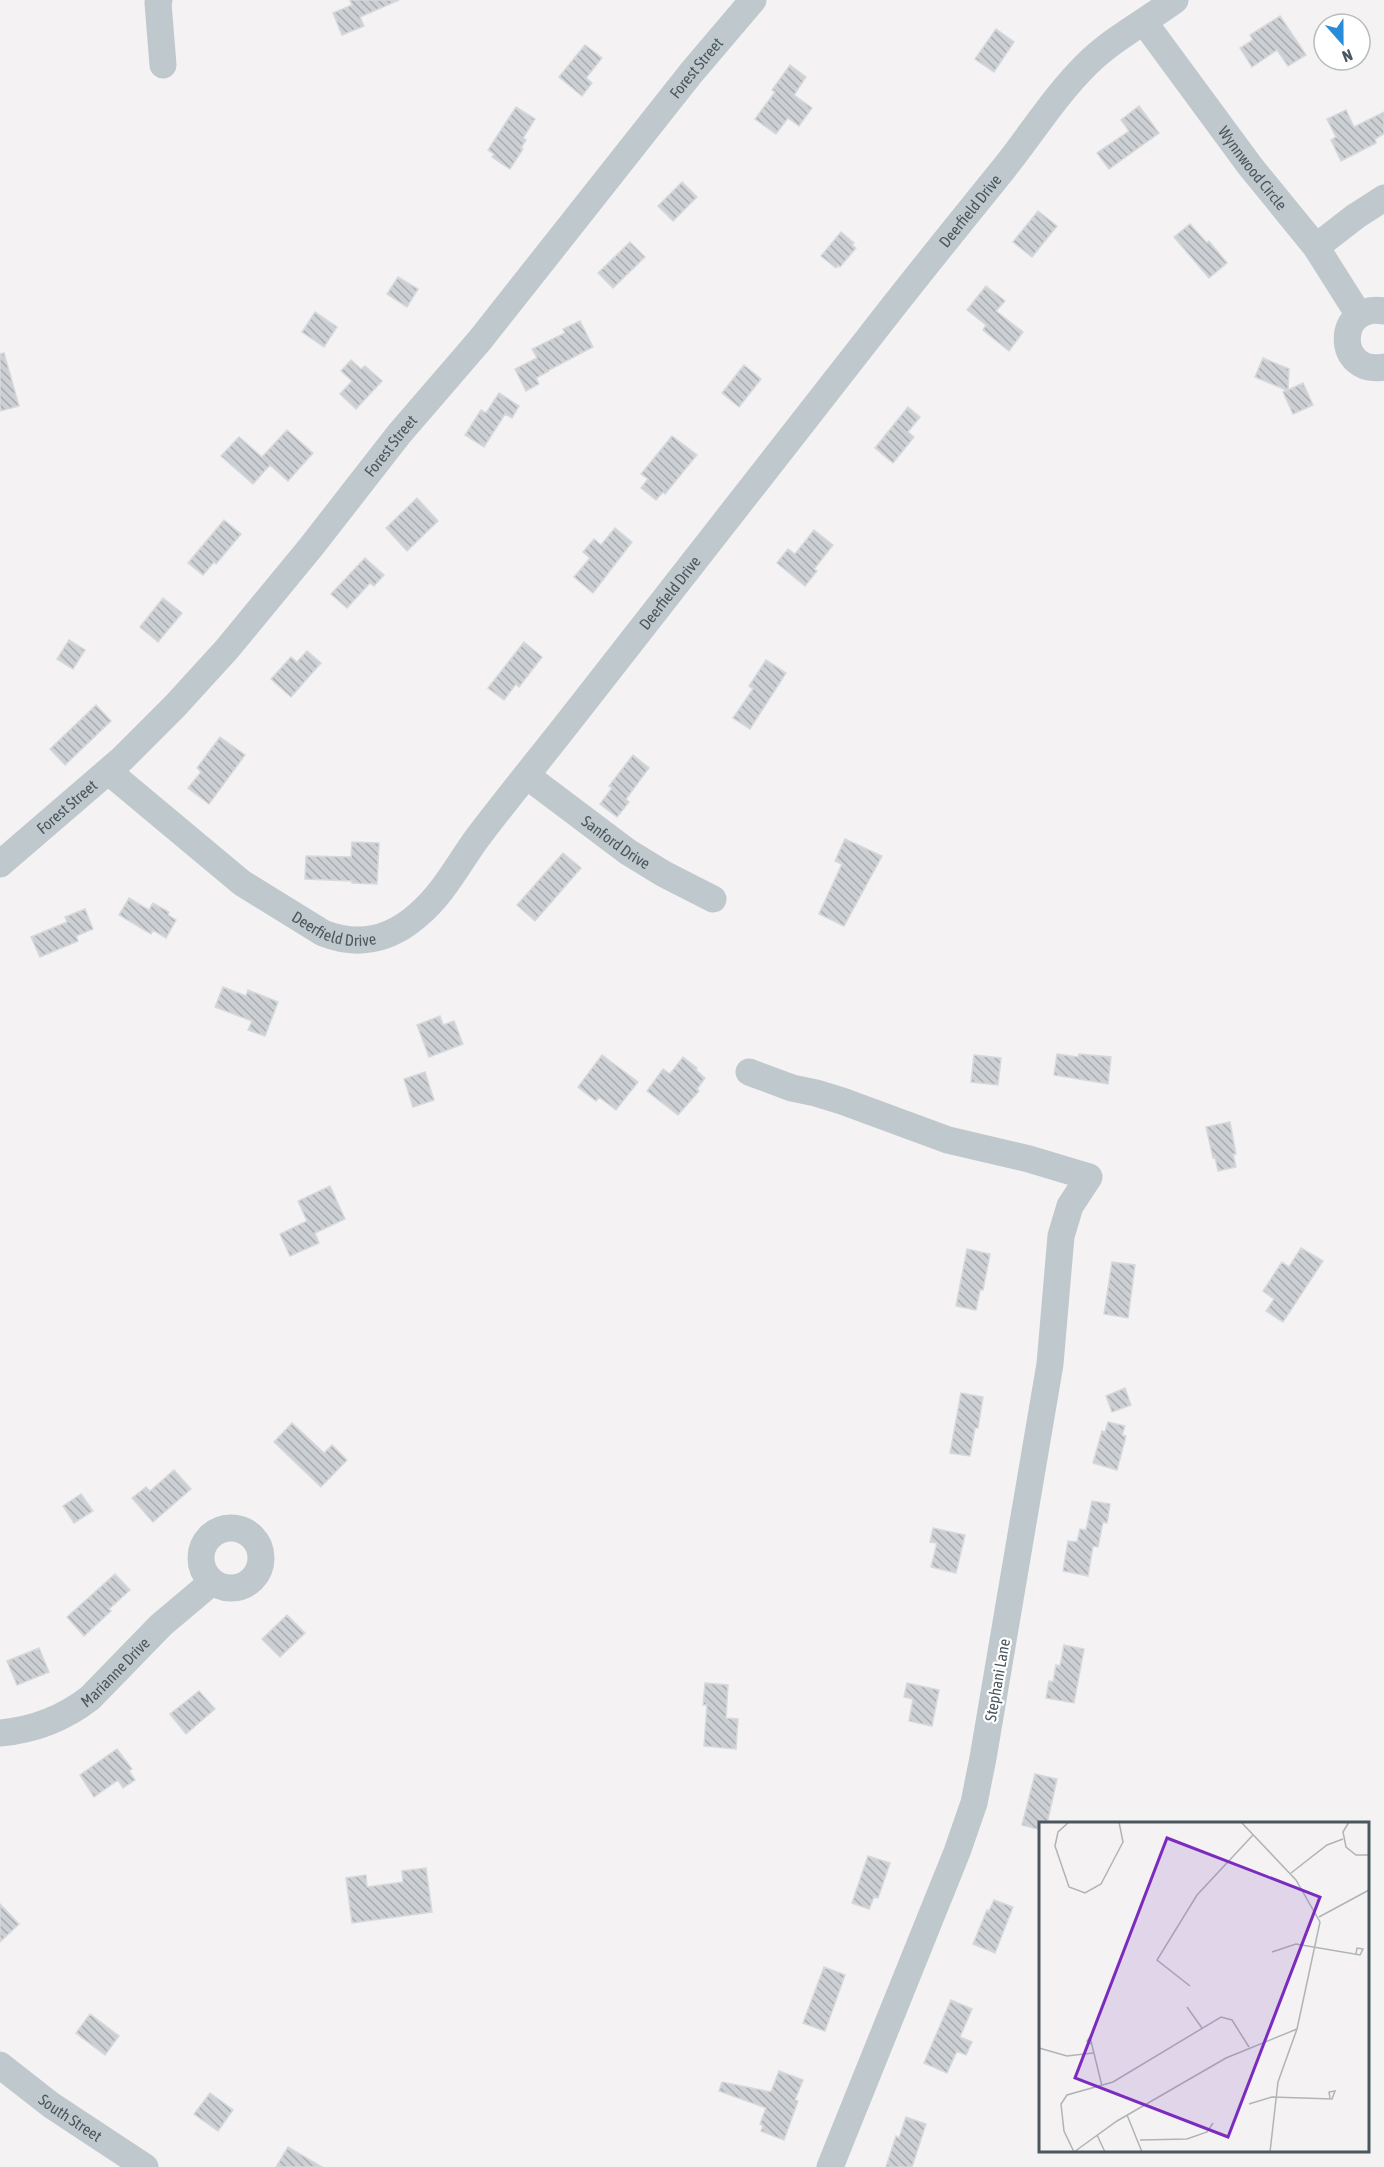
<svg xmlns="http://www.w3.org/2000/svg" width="1384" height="2167" font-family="'Asap Condensed',sans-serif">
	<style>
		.building { fill: url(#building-back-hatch); stroke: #d6d9dc; stroke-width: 1.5 }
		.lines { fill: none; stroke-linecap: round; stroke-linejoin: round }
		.minor { stroke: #bfc8cd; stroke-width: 27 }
		.labels { text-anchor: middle; stroke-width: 4.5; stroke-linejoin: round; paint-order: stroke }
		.street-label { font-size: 16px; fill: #4b575e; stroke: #fff }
		.inset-road { fill: none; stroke: #b0b4b7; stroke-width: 1.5 }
		.view { fill: #7b2cbf; fill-opacity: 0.15; stroke: #7b2cbf; stroke-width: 3 }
		.inset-edge { fill: none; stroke: #4b575e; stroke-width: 3 }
	</style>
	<defs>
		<pattern id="building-back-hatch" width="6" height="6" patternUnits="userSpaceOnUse" patternTransform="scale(1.5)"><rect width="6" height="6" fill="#ccd0d4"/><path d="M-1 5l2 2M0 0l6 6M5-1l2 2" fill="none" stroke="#a8acaf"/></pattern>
	</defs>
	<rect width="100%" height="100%" fill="#f4f2f2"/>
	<path class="building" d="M350,0h49l-39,17 4,9 -22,9 -9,-22 19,-8z
		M1280,16l26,39 -18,11 -11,-16 -25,17 -12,-19 13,-8 -3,-5z
		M996,29l18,13 -20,30 -19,-13z
		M585,45l17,13 -16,20 6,5 -10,13 -23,-19z
		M790,65l16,12 -12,18 18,13 -13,18 -11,-8 -12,16 -21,-15 20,-27 -3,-2z
		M1139,106l20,27 -50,36 -12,-16 32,-22 -8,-11z
		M516,107l19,12 -12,19 3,2 -5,8 2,1 -13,20 -18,-12 2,-3 -6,-4z
		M1346,110l8,17 30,-15v22l-9,5 1,4 -35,18 -10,-21 5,-3 -9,-18z
		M682,182l15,15 -24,24 -15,-15z
		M1038,211l19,15 -25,31 -19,-15z
		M1190,224l17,19 2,-2 18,22 -18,15 -35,-41z
		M841,232l13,11 -2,2 4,3 -16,19 -2,-2 -2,3 -15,-12z
		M630,242l15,15 -32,31 -15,-15z
		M398,277l20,12 -11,18 -20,-13z
		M986,286l19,15 -9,10 27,21 -14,19 -26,-21 3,-5 -19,-15z
		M315,312l22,15 -13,20 -22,-15z
		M580,321l13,26 -44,23v1l-13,7 3,6 -13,7 -11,-22 22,-11 -5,-9 33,-16 -2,-4z
		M4,353l15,53 -19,5v-57z
		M1263,358l26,11 -1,21 15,-7 10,22 -20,9 -10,-22 3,-2 -31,-13z
		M351,360l10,9 4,-3 17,15 -26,28 -16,-15 12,-13 -11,-10z
		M744,365l17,14 -22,28 -17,-14z
		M499,393l20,13 -7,12 -7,-4 -21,33 -19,-12 16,-25 5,3z
		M908,407l12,10 -12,15 6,5 -21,26 -18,-15z
		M287,430l26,23 -25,28 -18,-16 -17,19 -32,-28 18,-19 23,20z
		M672,436l25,19 -32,39 -2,-2 -7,8 -15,-12 7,-9 -7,-5z
		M417,498l21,23 -31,30 -21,-23z
		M224,520l17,14 -25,30 -2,-2 -11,13 -15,-12z
		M615,528l17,14 -39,51 -19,-16 16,-19 -7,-6 11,-13 7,6z
		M814,530l19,15 -19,24 3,2 -12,15 -28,-23 11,-14 7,5z
		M365,558l19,17 -10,11 -4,-3 -23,25 -16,-14z
		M163,598l19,15 -24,29 -18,-15z
		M69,640l16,10 -12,19 -16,-10z
		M524,642l18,15 -23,30 -3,-3 -12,16 -16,-12z
		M307,651l14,12 -30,34 -20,-18 20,-22 6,5z
		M766,660l20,13 -36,56 -17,-11 20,-29 -4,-3z
		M96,705l15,16 -46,44 -15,-16z
		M220,737l25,18 -36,49 -21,-16 13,-16 -4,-4z
		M633,755l16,13 -23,31 3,3 -12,15 -17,-13 12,-16 -3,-2z
		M845,839l37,17 -38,70 -25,-12 23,-50 -7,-3z
		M352,842l27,1 -2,41 -25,-1v-2l-47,-2 1,-23 45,1z
		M563,853l18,15 -46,53 -18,-16z
		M129,898l20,12 4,-7 16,9 -1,3 8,5 -10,18 -13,-8 -2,4 -32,-19z
		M85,909l8,20 -17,7 2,5 -38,16 -9,-20 36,-15 -2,-5z
		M223,987l23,9 2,-6 30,12 -13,34 -17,-6 4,-9 -37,-14z
		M440,1016l3,9 11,-4 9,23 -34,13 -12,-32z
		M1057,1054l21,3 1,-3 32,3 -3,27 -54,-9z
		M602,1055l36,27 -22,28 -17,-13 -3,4 -18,-14z
		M974,1055l27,3 -3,27 -27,-3z
		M683,1057l14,11 -1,2 9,8 -8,11 2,2 -21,24 -31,-24 16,-22 7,5z
		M425,1072l9,28 -21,7 -9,-28z
		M1230,1122l6,32h-3l3,13 -18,4 -3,-14 -2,1 -7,-31z
		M330,1186l15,33 -30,14 4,10 -29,13 -10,-22 27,-13 -9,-20z
		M1301,1248l22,13 -40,61 -17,-11 8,-12 -11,-8 19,-29 7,5z
		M967,1249l23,5 -7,36h-3l-4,20 -20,-4z
		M1112,1262l23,3 -7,53 -24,-4z
		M1125,1388l6,17 -19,7 -6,-16z
		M961,1393l22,4 -5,31h-3l-5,28 -20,-3z
		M1108,1422l17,4 -3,9 4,1 -9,34 -24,-7 9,-32 3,1z
		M292,1423l32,30 8,-8 15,15 -26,27 -47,-45z
		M174,1470l17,19 -38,33 -21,-24 14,-11 4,4z
		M81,1494l12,17 -19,12 -11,-17z
		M1092,1501l18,3 -3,19 -4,-1 -5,25 -5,-1 -5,30 -25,-5 5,-30 9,1 3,-13 6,1z
		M933,1528l32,7 -9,38 -25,-6 6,-24 -7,-1z
		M115,1574l15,16 -21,19 2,2 -27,25 -17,-19z
		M287,1615l18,18 -25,24 -18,-18z
		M1064,1645l20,4 -10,54 -28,-5 3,-17 4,1 3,-17 4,1z
		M39,1648l10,24 -32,13 -10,-24z
		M705,1683l23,2 -2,33 12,1 -2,30 -32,-3 3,-41h-4z
		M907,1683l32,7 -7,36 -23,-5 4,-22 -9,-2z
		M199,1691l16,18 -29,25 -16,-20z
		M117,1749l15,20 -3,2 6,9 -12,8 -5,-8 -24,17 -14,-22z
		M1035,1774l22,5 -10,45h-6v6l-19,-5z
		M868,1856l22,7 -12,35 -4,-1 -5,12 -17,-6z
		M426,1868l6,44 -80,11 -6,-45 20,-3 1,12 36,-5 -1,-11z
		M994,1900l19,7 -18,46 -22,-9 14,-34 2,1z
		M0,1904l19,20 -19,18z
		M824,1967l21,8 -20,56 -22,-8z
		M951,2000l21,9 -12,28 12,5 -6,13 -9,-4 -10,22 -23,-10z
		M90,2014l29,22 -14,19 -29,-22z
		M779,2071l24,9 -8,20 3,1 -14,39 -23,-9 2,-5 -3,-2 6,-16 -47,-17 3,-9 49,10z
		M210,2093l23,17 -15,21 -24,-17z
		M906,2117l20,7 -14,43h-26l10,-31 3,2z
		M288,2147l34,20h-46z"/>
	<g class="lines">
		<g class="minor">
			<path d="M159,0l-1,3 5,62"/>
			<path id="s1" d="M1144,22l106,144 66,81 43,68"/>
			<path d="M1316,247l40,-31 28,-18"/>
			<path d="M1384,311c-49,-9 -49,65 0,56"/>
			<path id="s2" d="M109,772l133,111 81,50c35,14 67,7 95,-18 26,-22 40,-51 60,-78 31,-41 64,-81 96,-122 99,-127 198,-253 297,-380 44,-57 89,-112 134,-168 27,-34 50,-71 81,-102 26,-26 59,-43 89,-65"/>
			<path id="s3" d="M527,776l101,76 36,22 49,25"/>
			<path id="s4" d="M0,864l122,-105 53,-53 52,-57 84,-102 88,-113 81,-94 211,-267 62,-73"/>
			<path d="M749,1072l43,16 24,5 26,8 106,39 81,19 60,18 -19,29 -9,30 -11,128 -67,394 -9,45 -17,49 -127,315"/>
			<circle cx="231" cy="1558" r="30"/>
			<path id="s5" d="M0,1733c34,-3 63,-14 90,-35l71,-73 51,-43"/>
			<path id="s6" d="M0,2065l51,40 94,62"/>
		</g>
	</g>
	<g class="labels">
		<g class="street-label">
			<text dy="6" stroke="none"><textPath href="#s4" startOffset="1060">Forest Street</textPath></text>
			<text dy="6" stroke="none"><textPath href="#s1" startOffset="182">Wynnwood Circle</textPath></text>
			<text dy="6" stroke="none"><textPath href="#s2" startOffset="1266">Deerfield Drive</textPath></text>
			<text dy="6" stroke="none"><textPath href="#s4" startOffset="574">Forest Street</textPath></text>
			<text dy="6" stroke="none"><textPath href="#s2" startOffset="780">Deerfield Drive</textPath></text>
			<text dy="6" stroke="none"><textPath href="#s4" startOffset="88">Forest Street</textPath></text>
			<text dy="6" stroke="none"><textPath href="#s3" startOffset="111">Sanford Drive</textPath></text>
			<text dy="6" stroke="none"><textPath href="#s2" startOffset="278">Deerfield Drive</textPath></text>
			<text dy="6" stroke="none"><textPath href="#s5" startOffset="134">Marianne Drive</textPath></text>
			<text transform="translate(997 1680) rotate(-80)" y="6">Stephani Lane</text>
			<text dy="6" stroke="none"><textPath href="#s6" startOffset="88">South Street</textPath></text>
		</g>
	</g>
	<g transform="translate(1039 1822)">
		<rect width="330" height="330" fill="#f4f2f2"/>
		<path class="inset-road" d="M30,0l-11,10 -3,14 14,41 16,6 16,-9 22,-42 -4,-20M202,0l55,58 24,42 -23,107 -19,53 -8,70M310,0l-6,10 3,15 10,8h13M252,51l36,-28 16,-6M280,95l50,-27M233,130l24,-8 64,11 3,-6 -6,-1 -1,6M151,164l-33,-26 40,-65 56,-60M148,185l15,21M52,222l-4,-3 3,-4 12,49M0,226l28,8 26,-3M330,263v19M210,282l23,-7 60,2 3,-8 -6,1 1,6M88,293l15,37M58,313l8,17M101,318l47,-1 20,-7 6,-9M35,330l-10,-21 -3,-27 6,-9 46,-13 108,-65 11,3 17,27M35,330l43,-31 109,-63 71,-29"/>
		<path class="view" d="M128,16l153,59 -92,240 -153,-59z"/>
		<rect width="330" height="330" class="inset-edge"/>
	</g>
	<g transform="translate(1342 42) rotate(159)"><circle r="28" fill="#ffffff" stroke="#b7bcbf" stroke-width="1.5"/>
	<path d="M0-4.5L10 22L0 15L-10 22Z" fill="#288cd8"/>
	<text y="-9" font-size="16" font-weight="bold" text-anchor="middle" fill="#4b575e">N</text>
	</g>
</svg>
